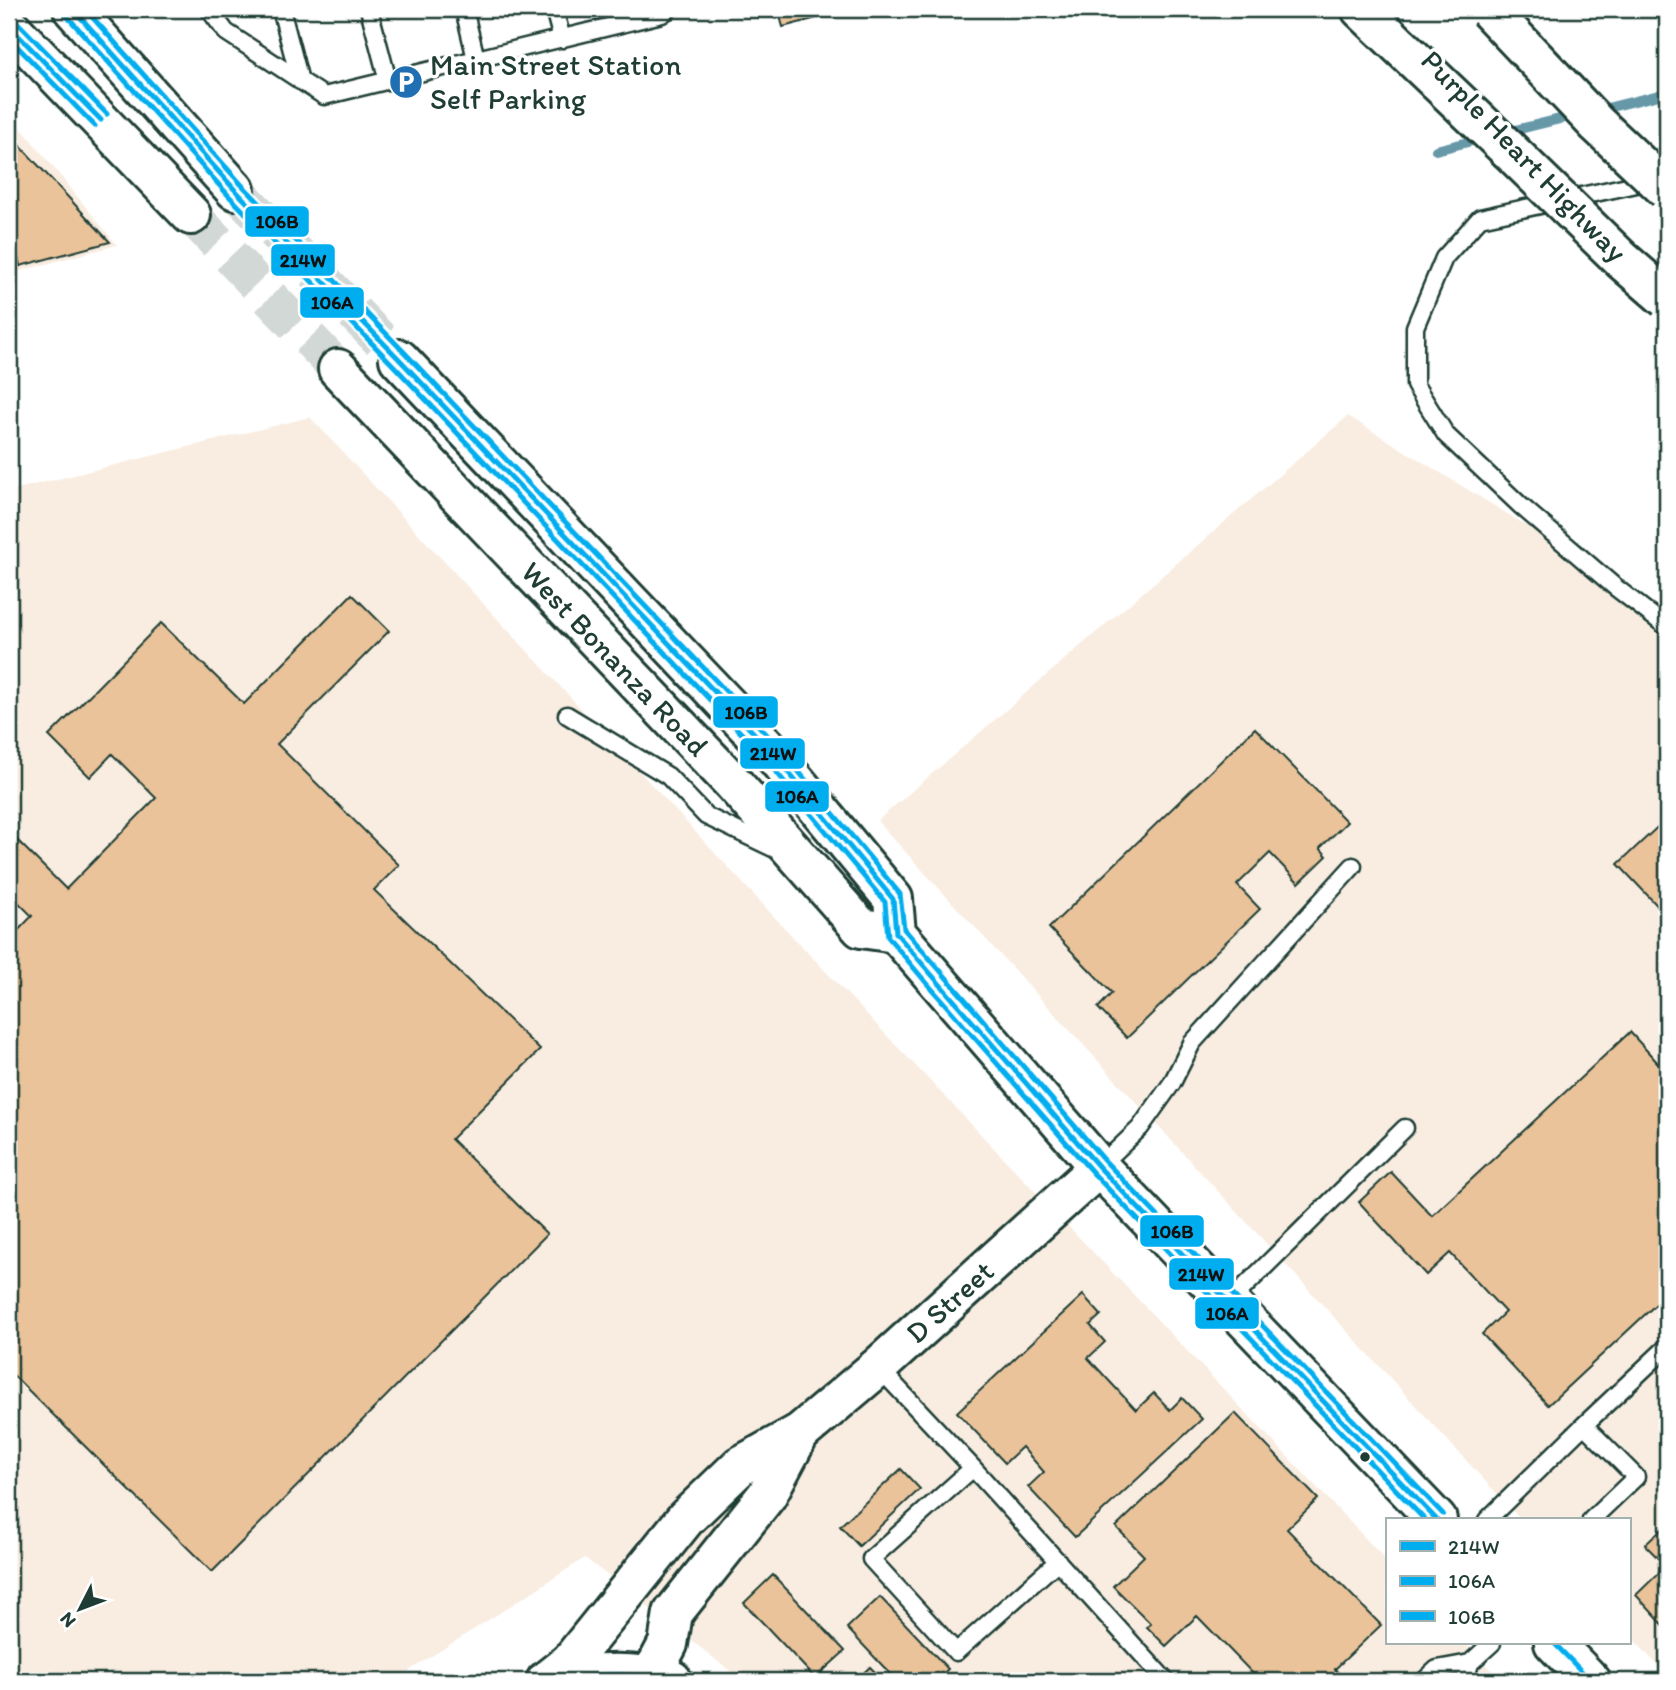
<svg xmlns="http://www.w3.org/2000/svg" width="1676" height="1690" font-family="Itim,sans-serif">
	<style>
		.built { fill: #f9ede1 }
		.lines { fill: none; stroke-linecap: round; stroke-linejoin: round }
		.stream { stroke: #6698a8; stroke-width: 10 }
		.building { fill: #eac39a; stroke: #1f3d34; stroke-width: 2 }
		.secondary-tunnel { stroke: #d2d8d6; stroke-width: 38; stroke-dasharray: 38 19; stroke-linecap: butt }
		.lane-casing { stroke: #1f3d34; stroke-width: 21 }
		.secondary-casing { stroke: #1f3d34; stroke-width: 44 }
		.highway-casing { stroke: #1f3d34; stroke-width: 44 }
		.lane { stroke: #fff; stroke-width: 16 }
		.secondary { stroke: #fff; stroke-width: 38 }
		.highway { stroke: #fff; stroke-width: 38 }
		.highway-bridge-casing { stroke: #1f3d34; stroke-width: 44; stroke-linecap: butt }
		.highway-bridge { stroke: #fff; stroke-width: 38 }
		.bus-1-casing { stroke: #fff; stroke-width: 10 }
		.bus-2-casing { stroke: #fff; stroke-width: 10 }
		.bus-3-casing { stroke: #fff; stroke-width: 10 }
		.bus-1 { stroke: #00adef; stroke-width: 5 }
		.bus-2 { stroke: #00adef; stroke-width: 5 }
		.bus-3 { stroke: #00adef; stroke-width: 5 }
		.bus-dot { fill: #1f3d34; stroke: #fff; stroke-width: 2.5 }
		.labels { text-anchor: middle; stroke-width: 7; stroke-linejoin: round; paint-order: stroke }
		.poi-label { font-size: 30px; fill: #1f3d34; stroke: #fff; text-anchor: start }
		.street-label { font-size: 30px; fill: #1f3d34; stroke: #fff }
		.line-badge { stroke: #fff; stroke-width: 2.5 }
		.pale-badge-label { font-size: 19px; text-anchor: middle; font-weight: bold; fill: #111 }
	</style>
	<rect width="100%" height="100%" fill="#fff"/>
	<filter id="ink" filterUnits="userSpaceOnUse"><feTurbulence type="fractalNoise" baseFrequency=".0143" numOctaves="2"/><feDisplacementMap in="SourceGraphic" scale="14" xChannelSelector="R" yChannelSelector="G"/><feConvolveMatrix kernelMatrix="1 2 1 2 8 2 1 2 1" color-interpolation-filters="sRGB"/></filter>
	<g filter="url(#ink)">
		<path class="built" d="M9,113l108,132 -108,29z
			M1348,416l319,196v1063l-38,-40v-115h-108l-644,-699z
			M310,417l483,520 594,624v82h78l37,38h-759l-158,-123 -192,123h-384v-1190z"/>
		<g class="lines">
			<path class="stream" d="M1595,111l72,-18
				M1503,133l73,-18
				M1436,150l48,-12"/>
		</g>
		<path class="building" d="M778,9h73l-68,18z
			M9,134l101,108 -90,24 -7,-30 -4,1z
			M352,594l37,37 -112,113 122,121 -25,25 166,160 -89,89 96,95 -335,338 -203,-201v-431l23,-24 -23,-23v-61l57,57 90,-91 -44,-44 -22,23 -41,-41 112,-113 83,81z
			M1255,728l92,94 -27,26 7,8 -28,27 -29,-30 -33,32 23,24 -133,129 -29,-30 14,-15 -63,-65z
			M1667,818v98l-49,-52z
			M1630,1032l37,41v221l-119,111 -66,-71 23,-22 -55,-59 -24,22 -67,-73 32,-30 41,44z
			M1083,1295l18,20 -11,10 15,17 -17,16 48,52 18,-17 16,17 12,-12 20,21 -127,118 -47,-50 16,-15 -22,-25 -17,16 -48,-51z
			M1235,1413l83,86 -31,30 94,96 -46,44 10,12h-85l-63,-65 -31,30 -19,-19 4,-3 -38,-38 31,-30 -28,-29z
			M901,1469l19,20 -61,57 -19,-20z
			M1667,1524v105l-31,-34 30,-29 -21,-21z
			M773,1575l72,76 -30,27 -71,-75z
			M880,1597l68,72 -13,12h-38l-50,-53z
			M870,1667l14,14h-29z"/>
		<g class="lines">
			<path class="secondary-tunnel" d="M235,190l164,169
				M191,215l147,154"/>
			<g class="lane-casing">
				<path id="lane" d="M209,9l17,23 98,64 338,-82 7,-5
					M281,9l19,72
					M369,9l19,72
					M464,9l12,50
					M554,9l8,30
					M1655,180l-175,38 -36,40 -29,69v58l31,50 75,71 94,81 52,40
					M567,715l101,61 38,40 69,33
					M1099,1167l41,-39 32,-45 20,-40 161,-177
					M1228,1303l177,-175
					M878,1367l95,101 193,213
					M1584,1425l83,-78
					M973,1468l-102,91 85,93 102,-91
					M1487,1520l97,-95 52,52 -45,43
					M1424,1681l13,-12 33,-6 22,-20
					M1465,1681l5,-18"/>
			</g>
			<g class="secondary-casing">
				<g id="secondary">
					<path d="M73,9l162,181"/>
					<path d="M9,26l182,189"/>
					<path d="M399,359l370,390 124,150 3,34 203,234 338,353"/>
					<path id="s1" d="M338,369l395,414 128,145 35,5"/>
					<path d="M1554,1643l37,38"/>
					<path id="s2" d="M546,1681l24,-19 116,-144 54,-52 60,-33 78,-66 221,-200"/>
					<path d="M559,1681c36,-10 77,-9 113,-1"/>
					<path d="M645,1681l13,-18 10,-19 5,-31 94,-118 33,-62"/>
				</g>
			</g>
			<g class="highway-casing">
				<path id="highway" d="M1361,9l147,140"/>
			</g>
			<use href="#lane" class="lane"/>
			<use href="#secondary" class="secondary"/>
			<use href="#highway" class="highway"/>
			<g class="highway-bridge-casing">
				<path id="highway-bridge" d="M1488,9l109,115 70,66
					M1508,149l114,111 45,39"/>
			</g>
			<use href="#highway-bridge" class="highway-bridge"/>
			<g class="bus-1-casing">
				<path id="bus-1" d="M73,9l162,181 164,169 370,390 124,150 3,34 35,41 168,193 338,353
					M9,26l92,94
					M1554,1643l37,38
					M559,1681c40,-9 78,-8 118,0"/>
			</g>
			<g class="bus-2-casing">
				<path id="bus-2" d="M66,15l163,181 164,169 369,390 123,147 3,35 36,43 169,193 332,347
					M9,38l86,88"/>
			</g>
			<g class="bus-3-casing">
				<path id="bus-3" d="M85,9l156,175 164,169 370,390 125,151 4,35 34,39 167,193 338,353
					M15,20l92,94"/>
			</g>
			<use href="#bus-1" class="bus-1"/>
			<use href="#bus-2" class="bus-2"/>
			<use href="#bus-3" class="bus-3"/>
		</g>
	</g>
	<defs>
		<g id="parking-disc" transform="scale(1.75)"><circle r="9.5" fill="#1f6fb2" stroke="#fff"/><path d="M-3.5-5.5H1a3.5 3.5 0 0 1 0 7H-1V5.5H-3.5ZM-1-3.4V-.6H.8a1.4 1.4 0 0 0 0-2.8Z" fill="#fff"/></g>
	</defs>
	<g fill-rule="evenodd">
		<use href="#parking-disc" x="406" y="82"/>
	</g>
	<circle class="bus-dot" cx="1365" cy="1457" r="6"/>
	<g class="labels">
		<g class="poi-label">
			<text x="430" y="75">Main Street Station<tspan x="430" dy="34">Self Parking</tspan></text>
		</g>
		<g class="street-label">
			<text transform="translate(1524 156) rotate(46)" y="10">Purple Heart Highway</text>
			<text dy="10" stroke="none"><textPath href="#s1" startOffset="401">West Bonanza Road</textPath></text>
			<text dy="10" stroke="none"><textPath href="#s2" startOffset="558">D Street</textPath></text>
		</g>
	</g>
	<g class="line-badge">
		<rect x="244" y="205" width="66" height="33" rx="7" fill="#00adef"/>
		<rect x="270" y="243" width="66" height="34" rx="7" fill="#00adef"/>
		<rect x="299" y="286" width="66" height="33" rx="7" fill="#00adef"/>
		<rect x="712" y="695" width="67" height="34" rx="7" fill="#00adef"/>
		<rect x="739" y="737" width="67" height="33" rx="7" fill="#00adef"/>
		<rect x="764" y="780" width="66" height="33" rx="7" fill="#00adef"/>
		<rect x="1139" y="1214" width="66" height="34" rx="7" fill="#00adef"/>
		<rect x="1168" y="1257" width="67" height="34" rx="7" fill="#00adef"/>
		<rect x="1194" y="1296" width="66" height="34" rx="7" fill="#00adef"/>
	</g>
	<g class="pale-badge-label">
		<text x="277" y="228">106B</text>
		<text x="303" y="267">214W</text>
		<text x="332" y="309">106A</text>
		<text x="746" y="719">106B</text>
		<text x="773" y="760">214W</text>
		<text x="797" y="803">106A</text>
		<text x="1172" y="1238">106B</text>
		<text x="1201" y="1281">214W</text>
		<text x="1227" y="1320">106A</text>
	</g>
	<rect width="1676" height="1690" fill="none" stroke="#fff" stroke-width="35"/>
	<rect x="18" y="18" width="1641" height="1655" fill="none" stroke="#1f3d34" stroke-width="2.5" filter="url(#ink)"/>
	<rect x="1386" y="1518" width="245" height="126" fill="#ffffff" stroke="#a5b1ae" stroke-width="2"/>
	<rect x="1400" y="1541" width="35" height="10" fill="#00adef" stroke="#a5b1ae" stroke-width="2"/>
	<text x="1448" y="1554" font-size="21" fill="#1f3d34">214W</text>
	<rect x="1400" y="1576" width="35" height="10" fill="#00adef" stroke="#a5b1ae" stroke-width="2"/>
	<text x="1448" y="1588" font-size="21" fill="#1f3d34">106A</text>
	<rect x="1400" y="1611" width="35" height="10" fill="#00adef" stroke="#a5b1ae" stroke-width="2"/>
	<text x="1448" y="1624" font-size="21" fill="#1f3d34">106B</text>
	<g transform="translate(80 1609) rotate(228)" stroke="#ffffff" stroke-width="5" paint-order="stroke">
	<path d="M0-5L12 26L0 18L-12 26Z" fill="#1f3d34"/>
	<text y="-10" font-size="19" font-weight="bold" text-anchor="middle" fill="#1f3d34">N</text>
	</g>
</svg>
